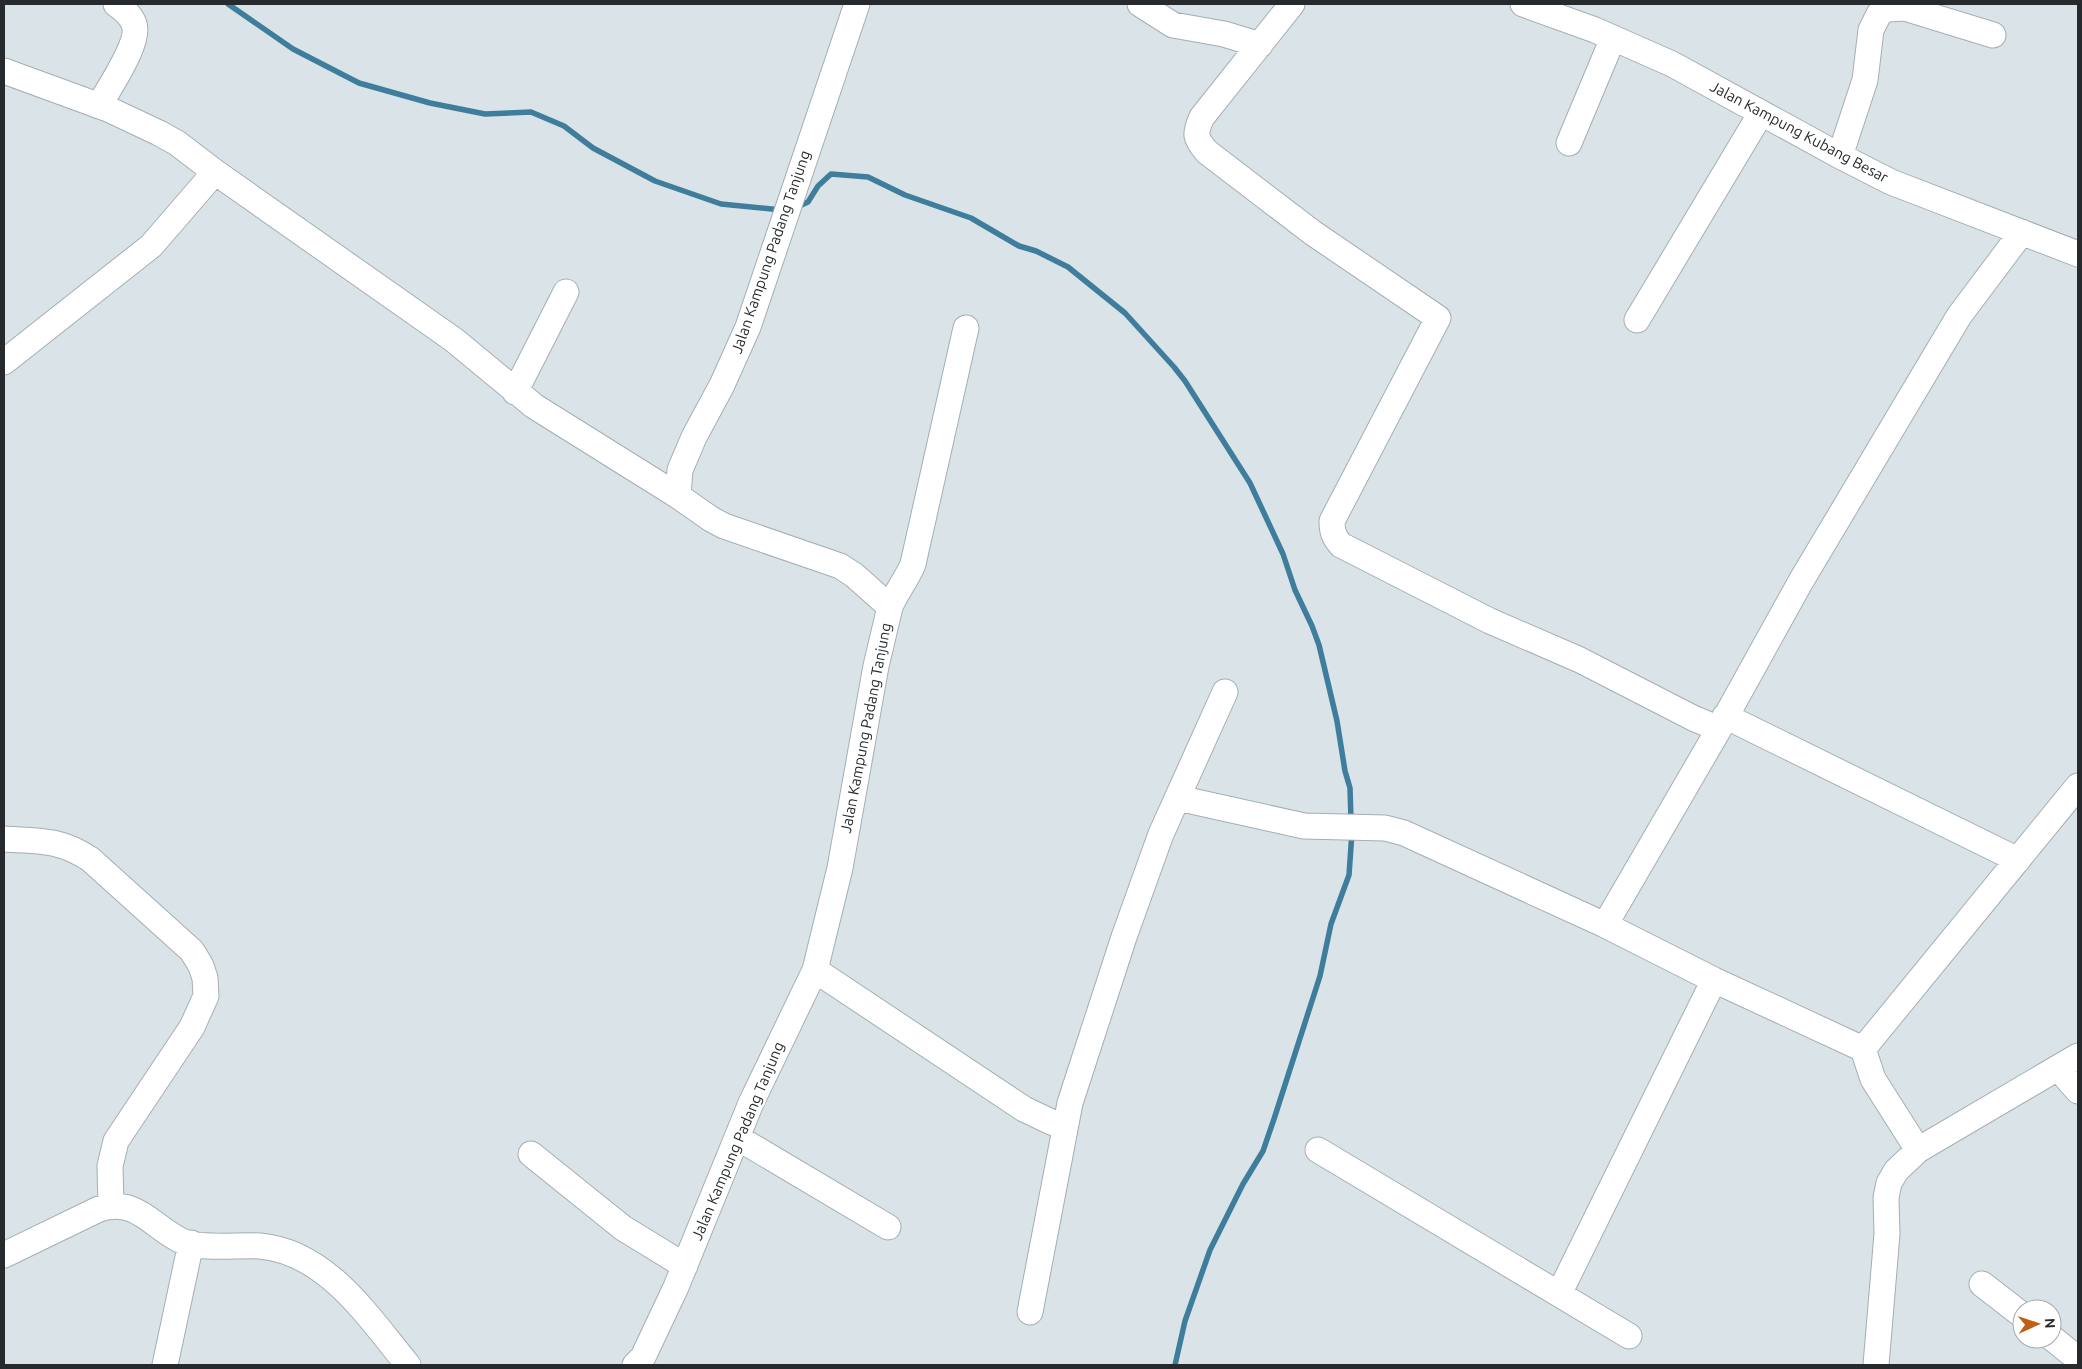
<svg xmlns="http://www.w3.org/2000/svg" width="2082" height="1369" font-family="Ubuntu,sans-serif">
	<style>
		.lines { fill: none; stroke-linecap: round; stroke-linejoin: round }
		.stream { stroke: #3e7d9b; stroke-width: 5.5 }
		.minor-casing { stroke: #a5aeb3; stroke-width: 27 }
		.minor { stroke: #fff; stroke-width: 25 }
		.labels { text-anchor: middle; stroke-width: 5; stroke-linejoin: round; paint-order: stroke }
		.street-label { font-size: 15px; fill: #262a2c; stroke: #fff }
	</style>
	<rect width="100%" height="100%" fill="#d9e3e8"/>
	<g class="lines">
		<path class="stream" d="M228,4l65,45 66,34 71,20 55,11 46,-2 33,14 29,22 62,33 66,23 60,6
			M795,208l13,-6 10,-16 13,-12 37,3 37,18 66,23 48,28 17,5 32,16 57,46 49,54 11,14 65,102 33,71 12,36 17,36 7,19 18,76 8,50 5,17 1,32
			M1175,1365l10,-44 25,-71 33,-66 20,-33 11,-32 46,-143 11,-52 18,-49 3,-43"/>
		<g class="minor-casing">
			<path id="minor" d="M1140,4l33,21 51,9 36,11
				M1292,4l-90,113c-8,17 -7,21 5,35l106,81 125,85 -106,203c0,11 2,16 9,24l149,76 90,39 113,58 26,11
				M1523,4l72,26 77,34 168,92 51,26 187,72
				M4,71l104,38 51,24 18,10 38,29 239,168 80,66 144,90
				M99,106c9,-17 42,-64 35,-82 -3,-9 -11,-15 -18,-20
				M1569,143l44,-105
				M1840,156l25,-76 6,-50 8,-16 8,-5 18,-1 88,27
				M1637,320l124,-207
				M4,362l147,-116 64,-74
				M515,392l51,-100
				M890,607c6,-15 17,-28 23,-43l53,-236
				M1725,716l293,144
				M1178,798l126,28 81,2 19,5 201,92
				M4,839c35,2 55,0 86,20l102,92 9,15 4,12 1,18 -14,31 -76,114 -6,25 1,40
				M815,970l209,139 25,12 16,6
				M1863,1049l-149,-69 -109,-55 114,-196 82,-148 158,-265 63,-84
				M2058,1068l20,23
				M738,1138l150,89
				M1318,1150l311,186
				M1918,1150l-45,-71 -10,-30 215,-263
				M531,1154l92,74 62,38
				M4,1255l95,-46c39,-12 53,19 85,33 17,7 55,3 76,4 67,6 109,72 148,119
				M1982,1284l40,31
				M1559,1294l155,-314
				M1030,1312l40,-209 54,-166 37,-103 64,-142
				M2052,1338l26,21
				M165,1365l26,-122
				M635,1365l8,-8 33,-70 75,-184 64,-133 25,-102 36,-202 14,-59 -36,-32 -14,-9 -116,-40 -13,-7 -33,-23 2,-26 14,-33 28,-52 26,-58 109,-323
				M1876,1365l11,-131 -1,-36 3,-15 7,-12 22,-21 160,-94"/>
		</g>
		<use href="#minor" class="minor"/>
	</g>
	<g class="labels">
		<g class="street-label">
			<text transform="translate(1799 132) rotate(28)" y="5">Jalan Kampung Kubang Besar</text>
			<text transform="translate(771 252) rotate(-71)" y="5">Jalan Kampung Padang Tanjung</text>
			<text transform="translate(866 728) rotate(-79)" y="5">Jalan Kampung Padang Tanjung</text>
			<text transform="translate(738 1141) rotate(-67)" y="5">Jalan Kampung Padang Tanjung</text>
		</g>
	</g>
	<rect width="2082" height="1369" fill="none" stroke="#262a2c" stroke-width="10"/>
	<g transform="translate(2037 1324) rotate(87)"><circle r="24" fill="#ffffff" stroke="#a8aaab"/>
	<path d="M0-4L9 19L0 12L-9 19Z" fill="#be6016"/>
	<text y="-8" font-size="14" font-weight="bold" text-anchor="middle" fill="#262a2c">N</text>
	</g>
</svg>
